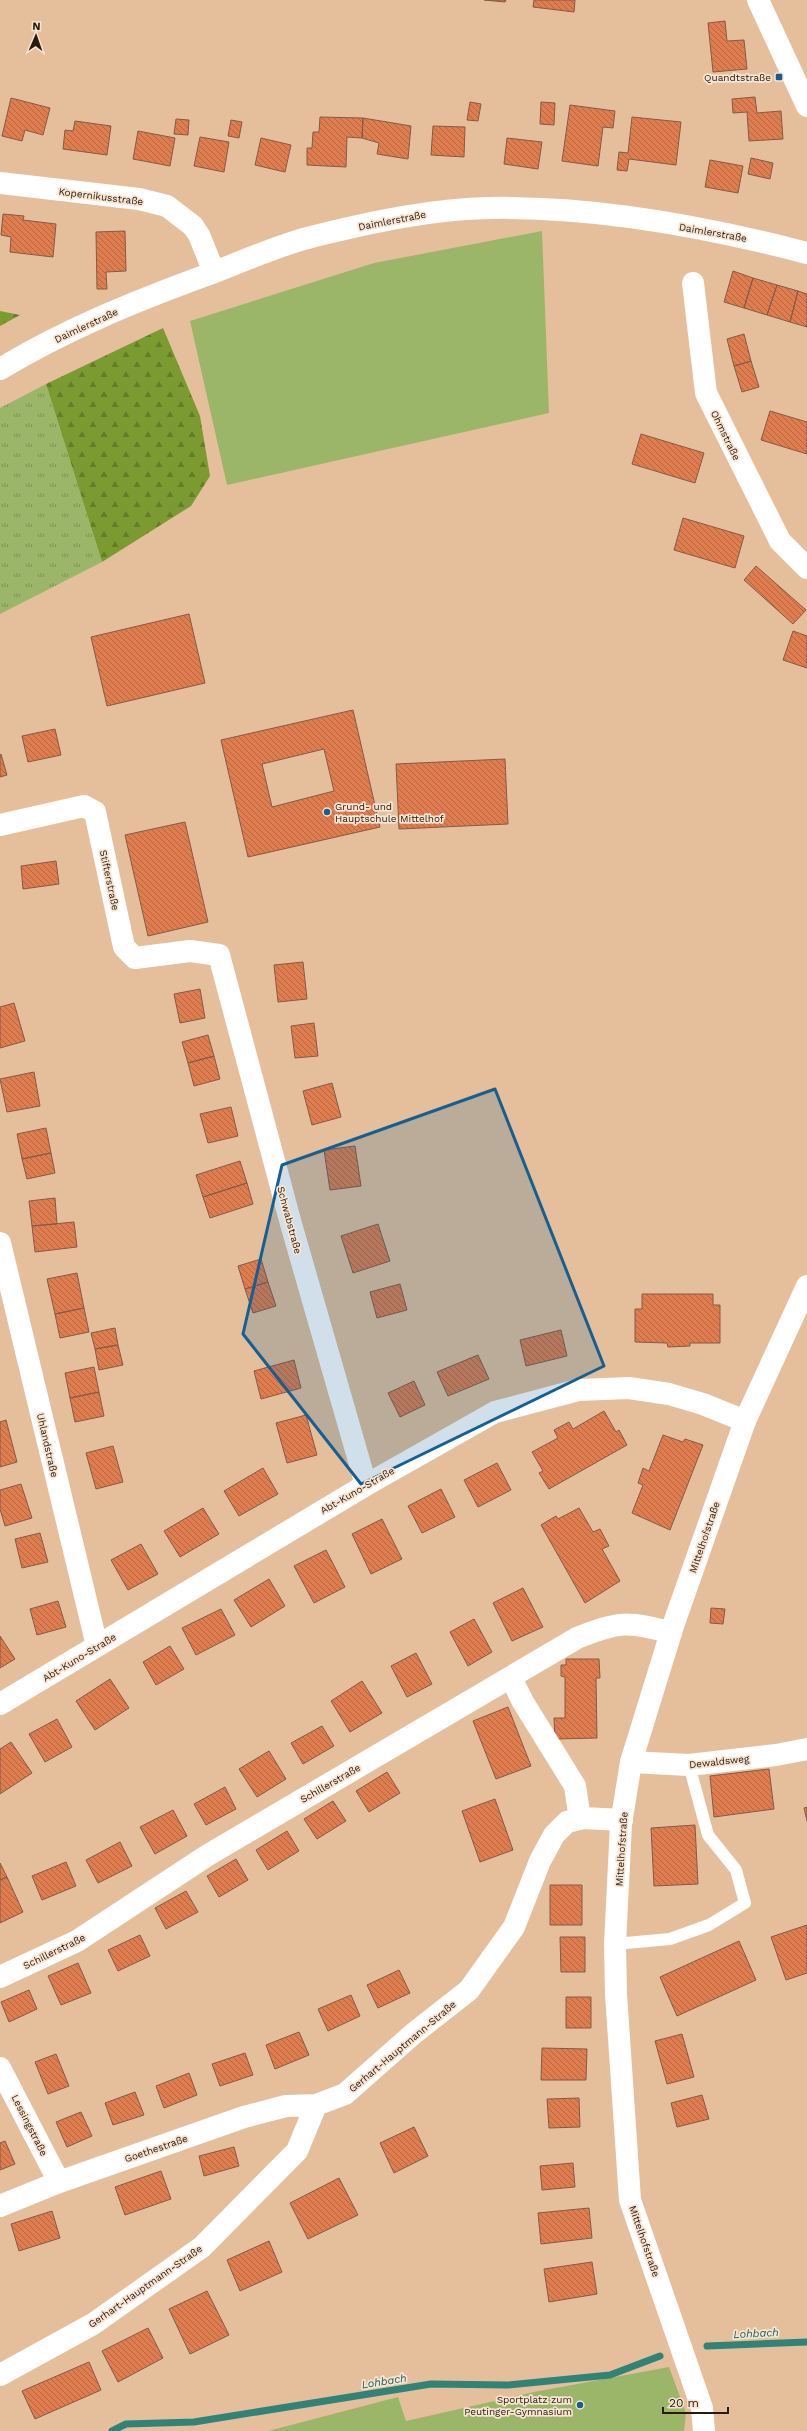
<svg xmlns="http://www.w3.org/2000/svg" width="807" height="2431" font-family="'Work Sans',sans-serif">
	<style>
		.grass { fill: url(#grass-tufts) }
		.forest { fill: url(#forest-firs) }
		.garden { fill: #9bb668 }
		.lines { fill: none; stroke-linecap: round; stroke-linejoin: round }
		.stream { stroke: #308376; stroke-width: 7 }
		.building { fill: url(#building-back-hatch); stroke: #845a47; fill-rule: evenodd }
		.lane { stroke: #fff; stroke-width: 12 }
		.street { stroke: #fff; stroke-width: 22 }
		.secondary { stroke: #fff; stroke-width: 22 }
		.marked { fill: #156093; fill-opacity: 0.2; stroke: #156093; stroke-width: 3; stroke-linejoin: round }
		.poi-dot { fill: #156093; stroke: #f7e4d2; stroke-width: 1.5 }
		.labels { text-anchor: middle; stroke-width: 3.5; stroke-linejoin: round; paint-order: stroke }
		.poi-label { font-size: 10px; fill: #281a0d; stroke: #f7e4d2; text-anchor: end }
		.street-label { font-size: 10px; fill: #281a0d; stroke: #f7e4d2 }
		.water-label { font-size: 11px; font-style: italic; fill: #1f6059; stroke: #f7e4d2 }
	</style>
	<defs>
		<pattern id="grass-tufts" width="24" height="20" patternUnits="userSpaceOnUse"><rect width="24" height="20" fill="#9bb668"/><path d="M3 7l-1-3M5 7V3M7 7l1-3M15 17l-1-3M17 17v-4M19 17l1-3" fill="none" stroke="#7e9354"/></pattern>
		<pattern id="forest-firs" width="22" height="20" patternUnits="userSpaceOnUse"><rect width="22" height="20" fill="#7b9a32"/><path d="M5 1l3.5 6h-7zM16 11l3.5 6h-7z" fill="#657d29"/></pattern>
		<pattern id="building-back-hatch" width="6" height="6" patternUnits="userSpaceOnUse"><rect width="6" height="6" fill="#df7d50"/><path d="M-1 5l2 2M0 0l6 6M5-1l2 2" fill="none" stroke="#b56641"/></pattern>
	</defs>
	<rect width="100%" height="100%" fill="#e5bf9c"/>
	<path class="grass" d="M46,384l56,178 -102,52v-206z"/>
	<path class="forest" d="M0,311l20,4 -20,11z
		M163,328l37,88 10,60 -19,30 -89,56 -56,-178z"/>
	<path class="garden" d="M542,231l7,182 -322,72 -37,-164 184,-58z
		M669,2367l17,46 -2,18h-416l130,-34 8,24 128,-29z"/>
	<g class="lines">
		<path class="stream" d="M707,2346l100,-4
			M112,2431l14,-7 68,-2 237,-38 77,1 102,-10 50,-19"/>
	</g>
	<path class="building" d="M484,0h22l-1,2z
		M534,0h41l-1,12 -41,-5z
		M725,21l2,20 17,-1 3,29 -34,3 -5,-49z
		M755,97l2,16 24,-2 2,28 -34,2 -2,-29 -14,1 -1,-14z
		M11,98l39,10 -7,27 -18,-5 -3,11 -20,-5z
		M470,102l11,2 -3,17 -11,-1z
		M541,102l14,1 -1,22 -14,-1z
		M570,105l45,6 -2,17 -10,-1 -5,39 -36,-5z
		M320,117l43,1 -1,20 -15,-1 -1,30 -39,-2v-17h5l1,-16h6z
		M632,117l49,5 -5,43 -47,-6 -2,12 -10,-1 2,-18 9,1z
		M363,118l48,8 -3,33 -31,-5 2,-11 -17,-5z
		M176,119l13,1 -1,15 -14,-1z
		M231,120l11,2 -3,16 -11,-2z
		M75,121l36,5 -4,29 -44,-6 2,-19 8,1z
		M433,126l32,1 -1,30 -33,-2z
		M138,131l37,7 -5,28 -37,-7z
		M200,137l29,5 -5,30 -30,-6z
		M261,138l30,7 -6,27 -30,-7z
		M507,138l35,4 -4,27 -34,-5z
		M751,158l22,5 -3,16 -22,-5z
		M710,160l33,6 -5,27 -33,-6z
		M3,214l21,2 -1,4 33,4 -3,33 -43,-5 1,-15 -10,-2z
		M125,231l1,40 -20,1 1,17h-10l-1,-57z
		M733,271l20,7 -9,30 -20,-6z
		M753,278l24,7 -10,30 -23,-7z
		M777,285l21,6 -8,31 -23,-7z
		M798,291l9,3v33l-17,-5z
		M744,334l7,27 -17,5 -7,-27z
		M751,361l8,26 -17,5 -8,-26z
		M770,411l37,11v32l-46,-14z
		M641,434l63,19 -9,30 -63,-19z
		M683,518l61,18 -9,32 -61,-18z
		M756,566l50,44 -13,14 -49,-44z
		M189,614l16,69 -98,23 -16,-69z
		M793,631l14,5v32l-24,-8z
		M353,710l27,117 -132,30 -27,-117zM324,749l10,42 -62,16 -10,-43z
		M55,729l6,26 -33,7 -6,-26z
		M1,754l6,21 -7,2v-22z
		M505,759l3,65 -109,5 -3,-65z
		M185,822l23,100 -60,14 -23,-101z
		M56,861l3,23 -36,5 -2,-23z
		M303,962l4,37 -29,3 -4,-37z
		M200,989l5,29 -25,5 -6,-29z
		M14,1003l11,38 -25,7v-41z
		M314,1023l4,33 -23,2 -4,-32z
		M208,1035l6,21 -26,7 -6,-21z
		M214,1056l6,23 -26,7 -6,-23z
		M34,1072l6,34 -33,6 -7,-33z
		M332,1083l9,34 -29,8 -9,-34z
		M231,1107l7,29 -30,7 -8,-29z
		M46,1128l5,25 -29,6 -5,-25z
		M355,1146l6,40 -31,4 -6,-40z
		M51,1153l4,20 -28,6 -5,-20z
		M240,1161l7,22 -44,14 -7,-22z
		M247,1183l6,21 -43,14 -7,-21z
		M55,1198l2,26 -25,2 -3,-25z
		M74,1222l3,25 -42,5 -3,-26z
		M378,1224l12,37 -37,12 -12,-37z
		M261,1259l7,23 -23,7 -7,-23z
		M77,1273l7,35 -29,6 -8,-35z
		M268,1282l8,24 -23,7 -8,-24z
		M400,1284l7,26 -30,8 -7,-26z
		M642,1294h71v11h7v38h-30v3l-22,1 -1,-4 -32,-1v-33h7z
		M84,1308l5,24 -29,6 -5,-24z
		M115,1328l3,17 -23,4 -4,-16z
		M561,1330l6,26 -41,10 -6,-26z
		M118,1345l5,20 -24,5 -4,-21z
		M478,1355l11,24 -41,17 -11,-24z
		M294,1360l7,28 -40,11 -7,-28z
		M94,1367l5,25 -29,6 -5,-25z
		M414,1381l11,24 -25,12 -12,-24z
		M99,1392l5,24 -29,6 -5,-24z
		M604,1411l12,21 3,-2 8,15 -78,44 -10,-16 4,-2 -11,-19 26,-14 -4,-8 15,-8 4,7z
		M306,1415l11,40 -30,8 -11,-40z
		M6,1420l11,42 -17,5v-45z
		M663,1435l20,7 2,-3 18,6 -33,85 -38,-17 11,-28 -5,-2 5,-15 6,3z
		M113,1446l10,36 -27,7 -10,-36z
		M497,1463l14,27 -33,17 -14,-27z
		M263,1468l15,26 -39,22 -15,-25z
		M21,1484l11,34 -27,8 -5,-17v-19z
		M441,1489l14,28 -33,16 -14,-27z
		M203,1508l16,26 -39,23 -16,-26z
		M579,1508l14,24 7,-3 9,17 -7,3 18,32 -35,22 -44,-78 15,-9 2,3z
		M382,1519l20,40 -31,15 -19,-40z
		M40,1533l8,29 -26,6 -7,-29z
		M141,1544l17,30 -30,16 -17,-30z
		M326,1550l19,37 -31,16 -20,-37z
		M269,1579l16,27 -34,21 -17,-27z
		M523,1588l20,39 -31,14 -19,-38z
		M58,1601l8,26 -29,8 -7,-26z
		M711,1608l14,1 -2,15 -13,-1z
		M221,1609l14,26 -39,20 -14,-27z
		M474,1619l18,33 -24,14 -18,-34z
		M0,1636l15,23 -15,9z
		M170,1646l14,23 -28,16 -13,-23z
		M416,1653l16,31 -25,13 -16,-31z
		M566,1659h33l1,19h-4l1,60 -42,1 -1,-21h11v-41l-4,-1v-11h5z
		M110,1679l19,29 -34,22 -19,-29z
		M362,1681l20,32 -32,19 -19,-31z
		M508,1707l23,59 -35,13 -23,-58z
		M57,1719l15,28 -27,15 -16,-28z
		M322,1726l12,20 -31,18 -12,-21z
		M11,1742l21,31 -32,21v-45z
		M269,1751l17,28 -29,18 -18,-28z
		M769,1769l5,40 -60,8 -4,-41z
		M387,1772l13,21 -31,19 -13,-21z
		M225,1787l11,22 -30,16 -12,-21z
		M495,1799l18,51 -33,12 -18,-51z
		M333,1801l13,20 -29,18 -13,-20z
		M807,1807v14l-3,-13z
		M173,1810l14,26 -32,18 -15,-27z
		M695,1825l3,59 -44,2 -3,-58z
		M287,1831l12,20 -31,19 -12,-20z
		M120,1842l12,24 -34,17 -12,-23z
		M236,1859l12,21 -29,17 -12,-21z
		M66,1862l10,24 -34,14 -10,-24z
		M0,1863l7,14 -7,3z
		M7,1877l16,35 -23,11v-43z
		M550,1885h32v40h-32z
		M186,1891l12,21 -32,17 -11,-21z
		M807,1925v48l-21,7 -15,-43z
		M140,1935l10,21 -32,15 -10,-21z
		M560,1937h25v35h-24z
		M739,1941l17,39 -79,36 -17,-39z
		M78,1963l13,30 -30,12 -13,-29z
		M399,1970l11,23 -32,15 -11,-23z
		M29,1990l8,19 -28,13 -8,-20z
		M351,1995l9,21 -32,15 -10,-22z
		M566,1997h25v31h-25z
		M299,2032l10,23 -34,14 -9,-24z
		M682,2034l12,43 -27,7 -12,-43z
		M542,2048l45,1 -1,31h-45z
		M245,2053l8,22 -33,11 -8,-22z
		M56,2054l13,32 -21,8 -13,-32z
		M189,2073l8,22 -33,13 -8,-22z
		M135,2092l9,23 -31,10 -8,-22z
		M702,2095l7,24 -32,8 -6,-24z
		M579,2098l1,29 -31,1 -2,-29z
		M81,2112l11,24 -25,11 -11,-25z
		M414,2127l14,29 -34,17 -14,-30z
		M5,2141l10,23 -15,6v-27z
		M234,2147l5,19 -35,10 -5,-20z
		M573,2163l2,24 -33,3 -2,-24z
		M161,2171l10,28 -46,16 -10,-28z
		M339,2178l19,37 -50,24 -18,-36z
		M589,2208l3,30 -51,6 -3,-31z
		M52,2211l8,27 -41,13 -8,-27z
		M269,2241l13,31 -42,19 -13,-31z
		M592,2262l5,32 -48,8 -5,-33z
		M207,2291l22,44 -39,19 -21,-45z
		M148,2328l15,30 -45,24 -16,-31z
		M89,2362l12,28 -66,29 -13,-28z"/>
	<g class="lines">
		<path class="lane" d="M615,1944l55,-5 39,-14 36,-22 -9,-33 -28,-35 -19,-70"/>
		<path class="street" d="M758,0l49,106
			M0,183l139,16 28,7 26,20 6,9 15,37
			M693,283l13,110 74,148 27,27
			M0,825l84,-19 11,6 29,135 11,11 55,-7 29,4 72,269 75,261
			M0,1243l97,403
			M511,1678l12,24 52,84 5,33
			M0,1704l366,-219 129,-73 83,-22 51,-2 40,6 34,10 42,17
			M631,1762l58,3 87,-10 31,-6
			M0,1977l77,-36 131,-86 369,-217c41,-16 51,-18 94,-5
			M0,2068l59,114
			M0,2206l59,-24 185,-65 42,-11 30,-1
			M0,2375l93,-51 109,-77 95,-96 19,-46 29,-11 68,-60 56,-44 45,-63 26,-66 14,-26 13,-13 16,-4 39,2"/>
		<path class="secondary" d="M0,369c65,-39 133,-67 204,-93 36,-13 73,-31 111,-40 57,-14 116,-27 175,-28 106,-2 214,18 317,45
			M704,2431l-2,-23 -72,-208 -14,-206 -1,-50 6,-120 10,-62 42,-136 72,-205 62,-135"/>
	</g>
	<path class="marked" d="M495,1089l109,277 -243,118 -118,-150 39,-169z"/>
	<g class="poi-dot">
		<rect x="775" y="73" width="8" height="8" rx="2"/>
		<circle cx="327" cy="812" r="4"/>
		<circle cx="580" cy="2405" r="4"/>
	</g>
	<g class="labels">
		<g class="poi-label">
			<text x="771" y="81">Quandtstraße</text>
			<text x="335" y="810" text-anchor="start">Grund- und<tspan x="335" dy="12">Hauptschule Mittelhof</tspan></text>
			<text x="572" y="2403">Sportplatz zum<tspan x="572" dy="12">Peutinger-Gymnasium</tspan></text>
		</g>
		<g class="street-label">
			<text transform="translate(101 196) rotate(7)" y="4">Kopernikusstraße</text>
			<text transform="translate(392 220) rotate(-11)" y="4">Daimlerstraße</text>
			<text transform="translate(713 232) rotate(10)" y="4">Daimlerstraße</text>
			<text transform="translate(86 325) rotate(-25)" y="4">Daimlerstraße</text>
			<text transform="translate(726 435) rotate(64)" y="4">Ohmstraße</text>
			<text transform="translate(110 880) rotate(78)" y="4">Stifterstraße</text>
			<text transform="translate(290 1220) rotate(75)" y="4">Schwabstraße</text>
			<text transform="translate(48 1445) rotate(77)" y="4">Uhlandstraße</text>
			<text transform="translate(357 1490) rotate(-30)" y="4">Abt-Kuno-Straße</text>
			<text transform="translate(704 1537) rotate(-71)" y="4">Mittelhofstraße</text>
			<text transform="translate(79 1657) rotate(-31)" y="4">Abt-Kuno-Straße</text>
			<text transform="translate(719 1761) rotate(-6)" y="4">Dewaldsweg</text>
			<text transform="translate(330 1783) rotate(-30)" y="4">Schillerstraße</text>
			<text transform="translate(621 1849) rotate(-86)" y="4">Mittelhofstraße</text>
			<text transform="translate(54 1951) rotate(-26)" y="4">Schillerstraße</text>
			<text transform="translate(402 2046) rotate(-40)" y="4">Gerhart-Hauptmann-Straße</text>
			<text transform="translate(30 2125) rotate(63)" y="4">Lessingstraße</text>
			<text transform="translate(156 2148) rotate(-19)" y="4">Goethestraße</text>
			<text transform="translate(645 2241) rotate(71)" y="4">Mittelhofstraße</text>
			<text transform="translate(145 2286) rotate(-35)" y="4">Gerhart-Hauptmann-Straße</text>
		</g>
		<g class="water-label">
			<text transform="translate(756 2333) rotate(-3)" y="4">Lohbach</text>
			<text transform="translate(384 2381) rotate(-9)" y="4">Lohbach</text>
		</g>
	</g>
	<g transform="translate(36 36) rotate(2)" stroke="#f7e4d2" stroke-width="3" paint-order="stroke">
	<path d="M0-3L7 15L0 10L-7 15Z" fill="#281a0d"/>
	<text y="-6" font-size="11" font-weight="bold" text-anchor="middle" fill="#281a0d">N</text>
	</g>
	<path d="M663 2407v6h65v-6" fill="none" stroke="#281a0d" stroke-width="2"/>
	<text x="669" y="2407" font-size="12" fill="#281a0d" stroke="#f7e4d2" stroke-width="3" paint-order="stroke">20 m</text>
</svg>
